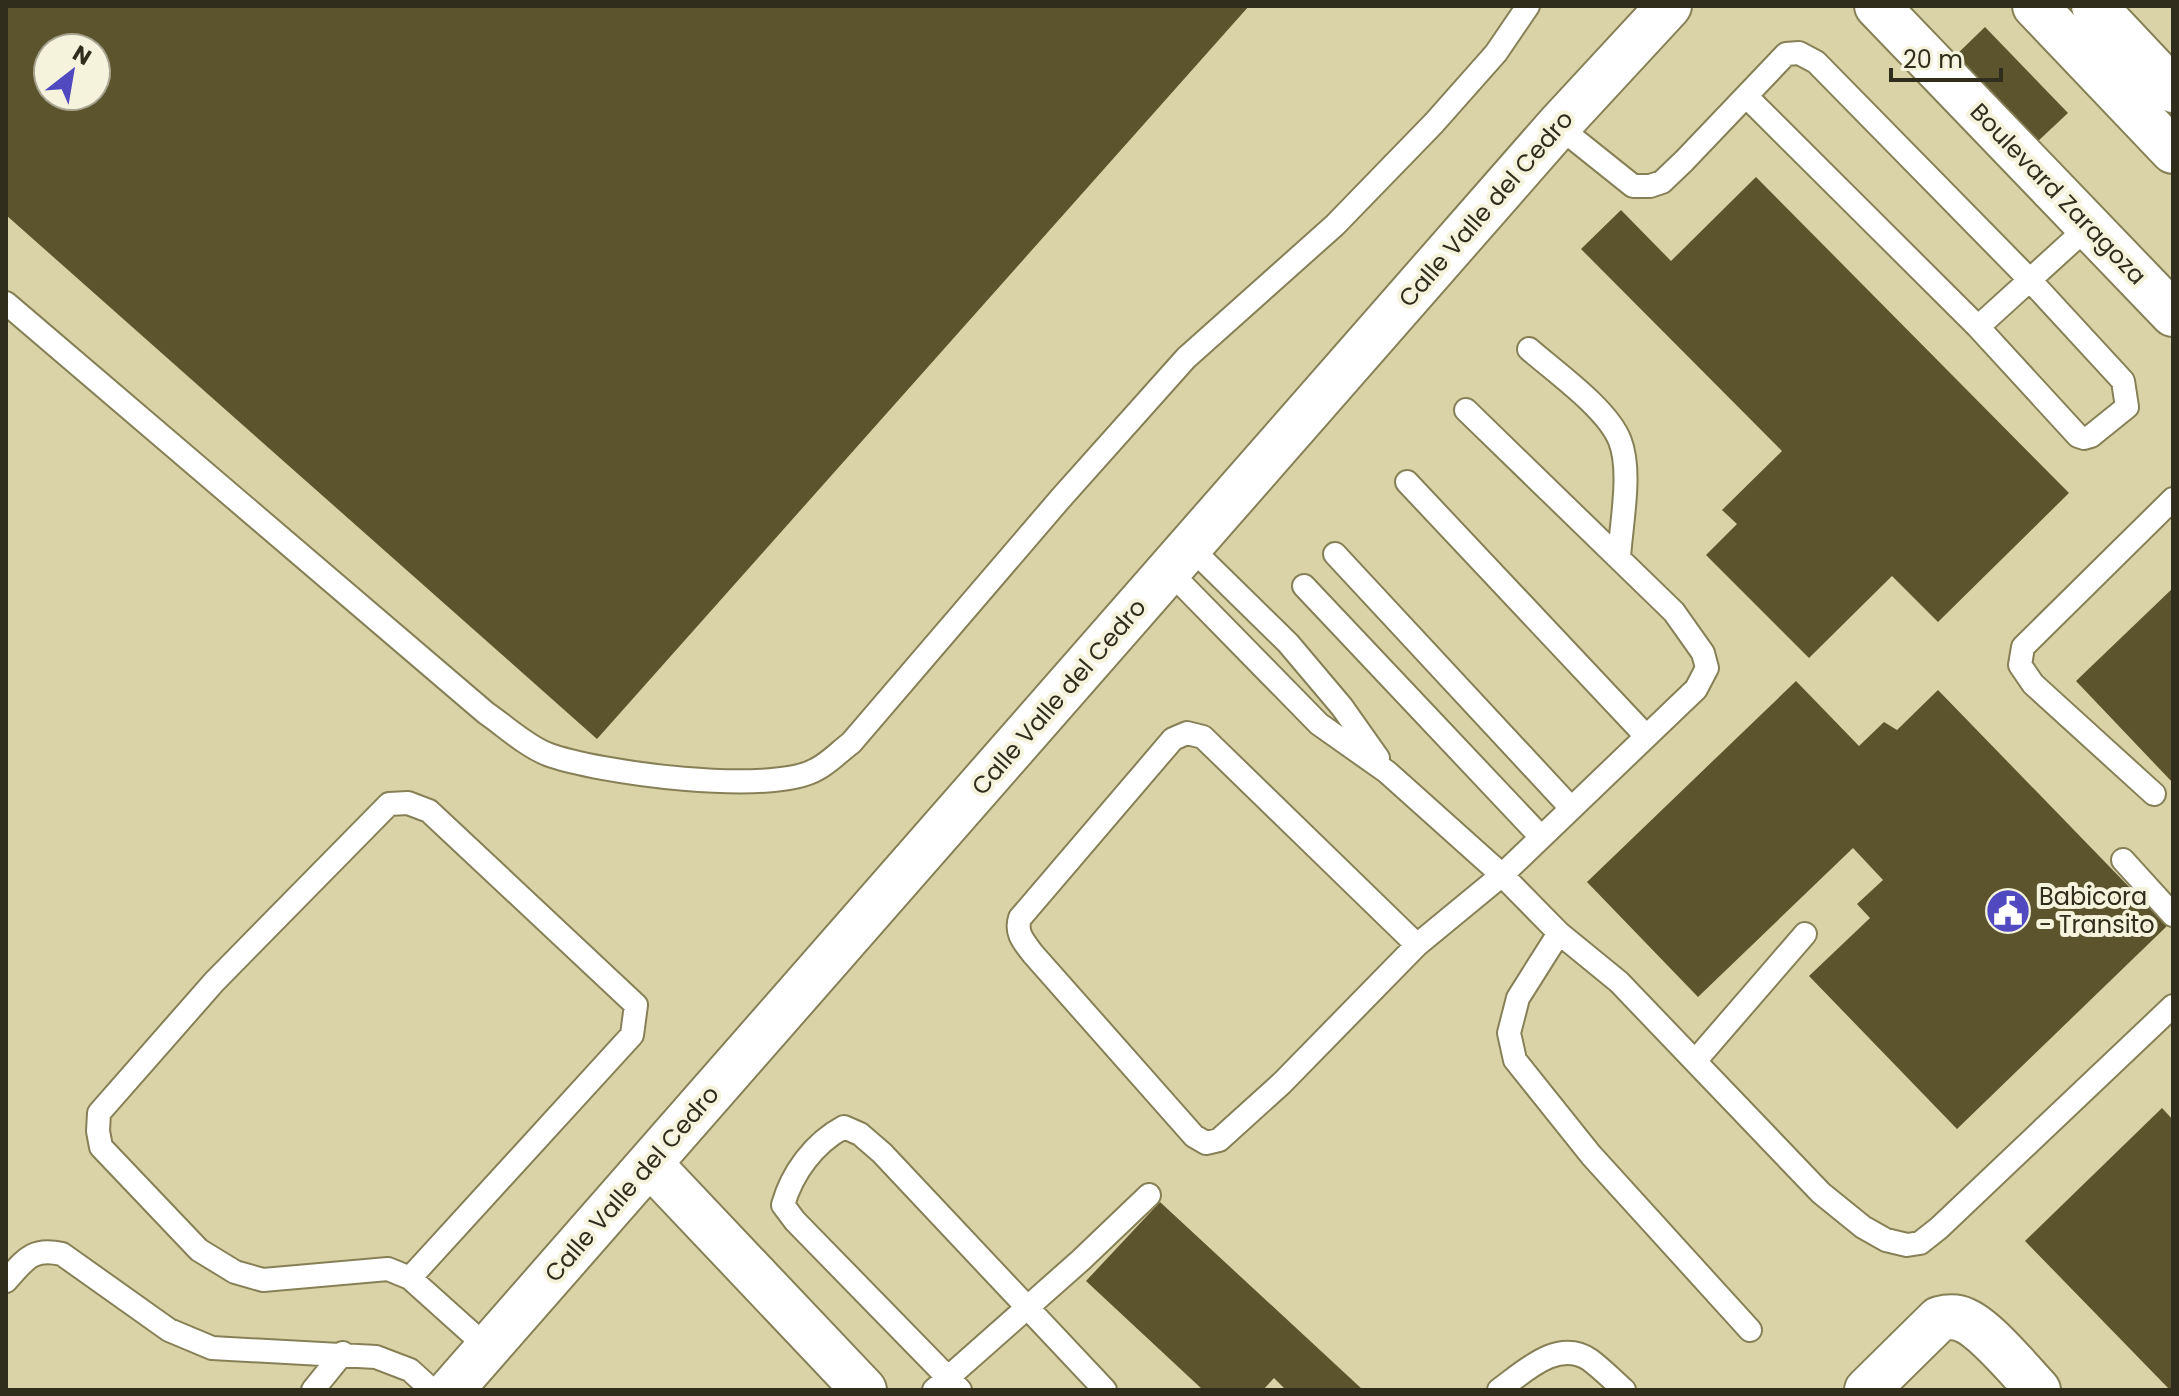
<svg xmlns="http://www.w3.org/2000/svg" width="2179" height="1396" font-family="Poppins,sans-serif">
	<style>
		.building { fill: #5b542d; fill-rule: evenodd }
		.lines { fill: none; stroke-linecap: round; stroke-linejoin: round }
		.service-casing { stroke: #878057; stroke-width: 26 }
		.minor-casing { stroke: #878057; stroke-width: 48 }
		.tertiary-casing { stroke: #878057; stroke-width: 48 }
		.primary-casing { stroke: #878057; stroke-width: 48 }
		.service { stroke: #fff; stroke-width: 22 }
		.minor { stroke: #fff; stroke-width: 44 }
		.tertiary { stroke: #fff; stroke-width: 44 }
		.primary { stroke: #fff; stroke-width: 44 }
		.labels { text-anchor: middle; stroke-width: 8; stroke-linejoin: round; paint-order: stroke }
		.street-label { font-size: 24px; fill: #302d1c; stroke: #f6f3dd }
		.poi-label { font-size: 24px; fill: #302d1c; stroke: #f6f3dd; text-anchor: start }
	</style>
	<rect width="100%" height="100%" fill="#dad3a7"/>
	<path class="building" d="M6,6h1243l-652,733 -591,-524zM48,48h48v48h-48z
		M1985,27l83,86 -31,29 -82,-86z
		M1756,177l313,316 -131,129 -46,-46 -83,82 -103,-103 31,-31 -15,-14 60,-59 -201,-202 40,-39 50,51z
		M2173,588v195l-97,-102z
		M1796,681l63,65 25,-24 13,8 41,-40 229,236 -210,203 -148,-153 61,-58 -13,-14 26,-24 -30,-32 -155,149 -111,-115z
		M2162,1108l11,12v270h-3l-145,-149z
		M1160,1202l203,188h-77l-12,-12 -11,12h-60l-117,-109z"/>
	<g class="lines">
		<g class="service-casing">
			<path id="service" d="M1558,126l75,60h17l12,-4 22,-21 62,-65 232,231 100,109 6,2 7,-2 36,-29 -4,-26 -94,-102 -213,-217 -17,-9 -13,1 -40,42
				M6,303l480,410c19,13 39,32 61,41 50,19 224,42 270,15 12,-6 23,-18 34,-26l210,-245 125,-140 149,-133 99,-102 62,-70 32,-47
				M1978,327l111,-101
				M1529,349c26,23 79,60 91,92 12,31 1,83 -1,117
				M1407,482l239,254
				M1190,547l98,96 54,64 36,51
				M1335,554l236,254
				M1169,571l150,153 68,48 115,103 194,-186 11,-21 -4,-15 -29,-41 -208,-202
				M1304,586l237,251
				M2154,794l-121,-110 -13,-19 3,-18 150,-148
				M2123,860l50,55
				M1559,933l-41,65 -9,35 6,27 76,95 159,175
				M1417,945l-214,-208 -16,-4 -14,6 -153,179c-5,15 4,24 13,36l161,182 12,7 13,-3 63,-57 135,-138 85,-70 57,58 60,49 202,211 42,34 23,13 21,5 13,-2 19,-15 234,-222
				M1696,1060l109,-126
				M410,1278l222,-243 4,-30 -207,-194 -21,-8 -19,1 -175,178 -115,131 -1,18 3,16 98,103 36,22 28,8 125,-11 22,9 78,70
				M6,1281c19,-21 26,-34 56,-27l107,76 43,18 164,9 34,13 22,20
				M313,1390l30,-37
				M934,1390l147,-130 68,-65
				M960,1390l-165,-169 -12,-16c9,-32 31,-62 61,-78l16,7 22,19 223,237
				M1499,1390c25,-18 59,-52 91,-30 12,9 23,20 34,30"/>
		</g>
		<g class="minor-casing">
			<path id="minor" d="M2094,6l79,84
				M1867,1390l72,-71c8,-2 17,-3 25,1 21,8 57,52 74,70"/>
		</g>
		<g class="tertiary-casing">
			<path id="tertiary" d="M650,1164l214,226
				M451,1390l1107,-1264 111,-120"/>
		</g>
		<g class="primary-casing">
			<path id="primary" d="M1877,6l296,308
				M2035,6l138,145"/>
		</g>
		<use href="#service" class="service"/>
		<use href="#minor" class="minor"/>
		<use href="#tertiary" class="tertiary"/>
		<use href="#primary" class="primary"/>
	</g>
	<defs>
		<g id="civic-disc" transform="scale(2.3)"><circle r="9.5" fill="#5049c0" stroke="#f6f3dd"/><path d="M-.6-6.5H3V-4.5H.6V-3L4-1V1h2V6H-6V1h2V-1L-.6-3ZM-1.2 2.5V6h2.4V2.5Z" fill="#fff"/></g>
	</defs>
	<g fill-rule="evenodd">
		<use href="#civic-disc" x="2008" y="911"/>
	</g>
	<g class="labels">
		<g class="street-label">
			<text transform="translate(2058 194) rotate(46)" y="8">Boulevard Zaragoza</text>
			<text transform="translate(1486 209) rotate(-49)" y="8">Calle Valle del Cedro</text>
			<text transform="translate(1059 697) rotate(-49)" y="8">Calle Valle del Cedro</text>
			<text transform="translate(632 1184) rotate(-49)" y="8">Calle Valle del Cedro</text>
		</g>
		<g class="poi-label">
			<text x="2039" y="905">Babicora<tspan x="2039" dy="28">- Transito</tspan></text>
		</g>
	</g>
	<rect width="2179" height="1396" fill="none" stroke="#302d1c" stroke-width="16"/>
	<g transform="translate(72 72) rotate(31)"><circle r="38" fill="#f6f3dd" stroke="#a7a490" stroke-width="2"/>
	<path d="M0-6L14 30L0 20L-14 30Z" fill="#5049c0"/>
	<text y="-12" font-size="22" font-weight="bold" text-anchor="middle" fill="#302d1c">N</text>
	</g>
	<path d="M1891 68v12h110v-12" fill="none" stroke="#302d1c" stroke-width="4"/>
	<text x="1903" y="68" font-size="24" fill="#302d1c" stroke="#f6f3dd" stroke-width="6" paint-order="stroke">20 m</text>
</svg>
